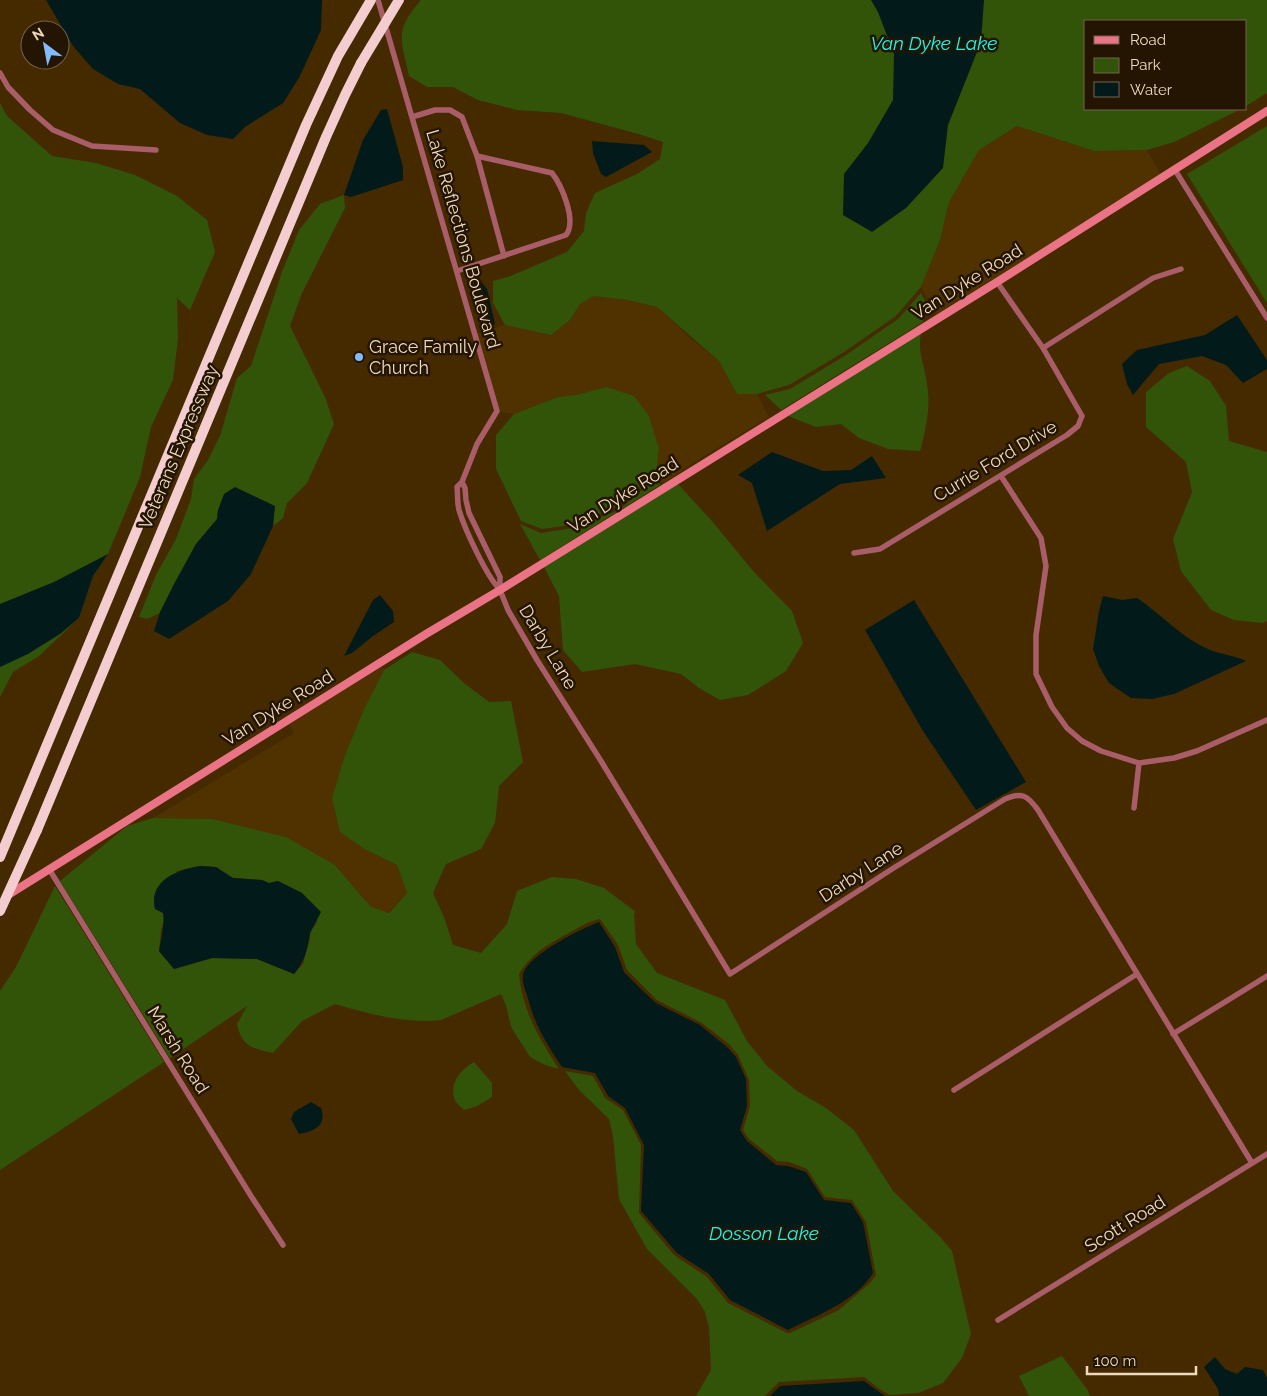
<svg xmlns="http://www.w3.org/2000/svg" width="1267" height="1396" font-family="Raleway,sans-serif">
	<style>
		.built { fill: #503100 }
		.green { fill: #325408; fill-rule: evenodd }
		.water { fill: #021b1a }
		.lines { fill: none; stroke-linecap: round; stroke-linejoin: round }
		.street { stroke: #a85d68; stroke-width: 5.5 }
		.secondary { stroke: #eb7386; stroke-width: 8 }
		.highway { stroke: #f4cdd1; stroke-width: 10 }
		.highway-bridge { stroke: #f4cdd1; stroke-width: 10 }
		.poi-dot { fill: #83bcfb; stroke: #241502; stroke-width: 2 }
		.labels { text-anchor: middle; stroke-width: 5; stroke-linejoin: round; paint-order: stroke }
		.street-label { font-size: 18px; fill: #eed9bf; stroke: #241502 }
		.poi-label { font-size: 18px; fill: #eed9bf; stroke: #241502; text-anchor: start }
		.water-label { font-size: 19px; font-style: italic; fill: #15f9f3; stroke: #241502 }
	</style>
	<rect width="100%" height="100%" fill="#452a00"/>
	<path class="built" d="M1017,126l77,25 53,-1 15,27 -226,137 -15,-27 19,-47 9,-38 30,-52z
		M594,296l33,4 30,7 34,32 28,22 18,33h20l12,23 -76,46 -30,21 -7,-11 3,-24 -53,-62 -30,8 -18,2 -44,17 -17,-3 -22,-77 30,-9 46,10 19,-15 10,-16z
		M381,667l6,1 -3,2 -20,39 -19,46 21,95 31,15 10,28 -19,20 -17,-6 -36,-42 -123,-46 -59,-1 141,-85 -5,-9z"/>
	<path class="green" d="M421,0h846v93l-21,13v-85h-160v88h155l-67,33 -27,8 -53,1 -77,-25 -38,24 -30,52 -9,38 -19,47 -25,29 -52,36 -55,33 -32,9h-20l-18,-33 -62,-54 -30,-7 -33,-4 -14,8 -10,16 -19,15 -46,-10 -12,-22v-22l15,-4 59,-25 17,-21 2,-18 9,-20 42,-19 23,-15 3,-17 -21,-7 -81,-22 -44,-3 -39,-10 -25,-13h-26l-18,-11c-8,-37 -15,-45 12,-76z
		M0,103l7,13 45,40 44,7 39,12 42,21 30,24 8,32 -25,58 -13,-12 1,41 -5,41 -22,47 -11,50 -32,77 -15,22 -14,42 -40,38 -26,16 -13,25z
		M1267,126v177l-80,-129z
		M344,195l1,13 -43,85 -12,33 35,71 9,27 -27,59 -20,20 -4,15 -10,8 2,-20 -57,4 -1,9 -21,25 -36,69 -13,6 -8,-2 17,-42 20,-36 15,-40 3,-20 14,-19 12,-24 17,-58 14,-12 31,-94 17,-42 21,-26z
		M921,293l5,9 -3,20 -142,88 -16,-15 25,-6 56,-34 52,-36z
		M921,333c-4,18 4,34 6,51 4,22 -1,45 -7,67l-32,-2 -29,-11 -18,-14 -25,3 -28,-11z
		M1187,366l23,15 16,25 3,35 38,11v169l-4,2 -29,-3 -23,-10 -30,-39 -8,-32 19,-47 -6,-30 -40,-35v-35l23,-19z
		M606,387l28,9 15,20 10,33 -3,24 -38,33 -47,19 -29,4 -21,-8 -25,-52v-34l18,-21 44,-17 18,-2z
		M656,478l4,7 -120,75 -20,-36 21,9 31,-5 47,-18z
		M678,484l33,36 42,51 39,40 11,32 -17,28 -38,24 -28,5 -21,-12 -18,-14 -46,-10 -53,8 -19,-22 -4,-54 -15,-29z
		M412,652l28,8 24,23 25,19 22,-1 12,61 -24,24 -4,37 -14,26 -35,15 -13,29 11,24 9,28 28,8 26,-29 10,-33 35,-14 24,2 28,9 32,24 -2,1 2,31 21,29 68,27 22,41 20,25 30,25 29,17 28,22 39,61 48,47 11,13 19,83 -9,24 -19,25 -25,10 -28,2 -9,-5 -17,-13 -85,5 -14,14h-69l15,-26 -2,-43 -4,-15 -8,-13 -50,-50 -28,-50 -6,-63 -4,-17 -30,-29 -14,-19 28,5 12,22 18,12 18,35 -2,68 35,42 33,22 21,26 59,30h3l49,-23 32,-28 5,-7 -10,-53 -14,-22 -27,-3 -18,-28 -18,-7 -12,-1 -28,-22 -6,-9 7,-24 -1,-26 -11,-25 -9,-11 -27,-21 -45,-23 -30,-30 -9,-25 -18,-26c-12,2 -22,9 -33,15 -20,11 -35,19 -48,40 4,38 20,64 40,95l-14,-4 -15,-8 -19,-30 -5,-22 -5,-11 -60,26c-35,4 -72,-6 -106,-16l-33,17 -29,32c-21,-5 -31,-6 -36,-29l10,-18 -77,52 -110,-177 67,-55 26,-8 59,1 74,18 49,28 36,42 18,6 18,-20 -10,-28 -31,-15 -26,-18 -8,-34 13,-43 19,-46 20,-39zM201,866l15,1 17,11 29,2 7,3 9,-2 24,12 15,26 -1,5 -6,8v6l-7,26 -9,10 -37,-15 -45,-1 -38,11 -15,-18 2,-21 3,-10 -1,-8 14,-41z
		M55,886l109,176 -164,108v-179l16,-24z
		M474,1062l18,21v14l-15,9 -13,4c-3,-3 -9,-8 -10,-12 -4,-17 7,-28 20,-36z
		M1062,1356l25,33 3,7h-61l-10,-20z"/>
	<path class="water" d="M46,0h276l-1,30 -21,46 -17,27 -38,24 -12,12 -26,-4 -27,-12 -40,-34 -22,-5 -25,-15 -20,-23z
		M871,0h113l-3,42 -33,83 -5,43 -37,40 -34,24 -29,-17 1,-41 24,-31 25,-43 1,-46 -16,-42z
		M387,109l16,58v13l-52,17 -7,-2 19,-55 18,-30z
		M592,141l52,4 8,7 -46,25 -5,-3 -8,-21z
		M474,279l6,1 7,9 8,35 -9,3c-5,-7 -13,-38 -12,-48z
		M1237,315l30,45v9l-24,14 -17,-18 -24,-9 -43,8 -26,31 -6,-11 -5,-20 15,-14 68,-15z
		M772,452l51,19 28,-1 21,-14 14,22 -46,6 -73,47 -15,-48 -14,-8z
		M235,487l40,19 -2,20 -22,48 -23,27 -59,38 -15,-8 6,-19 14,-28 22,-40 21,-25 1,-9 6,-16z
		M108,554l-15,22 -14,42 -19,16 -32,20 -28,13v-63l54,-22z
		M380,595l13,16 1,11 -21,14 -21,17 -8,3 29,-56z
		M1103,596l19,4 15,-2c24,16 45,40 71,51 13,6 26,6 38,12l-72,33 -22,5 -21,-1 -22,-15 -10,-17 -6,-17 6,-38z
		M914,600l112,182 -50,28 -53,-79 -58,-101z
		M201,866l15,1 17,11 29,2 7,3 9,-2 24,12 19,19c-2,4 -10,19 -11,22 -3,16 -5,27 -16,40l-37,-15 -45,-1 -38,11 -15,-18c2,-11 6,-29 4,-38l-8,-4c-7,-29 24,-40 46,-43z
		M599,922l16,25 9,25 19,19 13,12 44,22 27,22 9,10 10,22 1,27 -7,24 7,11 29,24 12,1 18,6 18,28 27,3 12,19 10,51c-18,29 -56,42 -85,57l-58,-30 -21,-26 -32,-21 -36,-42 3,-66 -19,-37 -17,-12 -13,-23 -33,-6c-17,-26 -27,-41 -35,-72 -2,-5 -5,-13 -4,-19 2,-20 58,-47 76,-54z
		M311,1102l10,6c6,18 -7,23 -22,26l-8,-15 3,-7z
		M1215,1357l10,12 12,5 8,-7 18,3 4,8v18h-48l-1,-7 -14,-22z
		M864,1381l21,15h-115l10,-10z"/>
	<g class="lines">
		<path class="street" d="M378,0l119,411 -20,33 -15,38 -5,5c1,7 0,16 2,23 6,20 27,65 41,80
			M0,73l8,14 22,23 23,20 39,16 64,4
			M412,117l23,-7h15l12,7 15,39 27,100
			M1175,170l92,148
			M457,271l109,-36c11,-14 -4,-49 -14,-62l-75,-17
			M1043,348l110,-70 28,-9
			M1001,476l40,62 5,28 -10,69v39l16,33 15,21 15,13 19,10 38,12 35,-5 23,-7 70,-31
			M462,482l3,6 1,12 3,13 31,64v13l8,20 29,50 64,101 129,213 162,-105 113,-70c17,-7 22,-4 33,11l214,353
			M854,553l26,-4 187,-114 11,-9 4,-10 -39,-68 -46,-66
			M1134,808l5,-45
			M49,869l202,327 32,49
			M1173,1034l94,-58
			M954,1090l183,-116
			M998,1320l269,-166"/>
		<path class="secondary" d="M8,895l418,-261 74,-44 497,-308 270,-171"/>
		<path class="highway" d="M37,830l289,-693 19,-42 16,-32
			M0,857l306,-732 32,-69 33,-56"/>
		<path class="highway-bridge" d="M361,63l38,-63
			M0,911l37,-81"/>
	</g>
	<circle class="poi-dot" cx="359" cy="357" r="5"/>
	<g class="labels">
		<g class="street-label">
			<text transform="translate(463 239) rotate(74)" y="6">Lake Reflections Boulevard</text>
			<text transform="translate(967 282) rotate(-32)" y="6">Van Dyke Road</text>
			<text transform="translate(179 447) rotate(-67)" y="6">Veterans Expressway</text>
			<text transform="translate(995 461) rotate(-31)" y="6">Currie Ford Drive</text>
			<text transform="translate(623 495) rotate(-32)" y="6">Van Dyke Road</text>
			<text transform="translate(548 647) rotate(59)" y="6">Darby Lane</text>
			<text transform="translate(278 708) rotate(-32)" y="6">Van Dyke Road</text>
			<text transform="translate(861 872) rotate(-33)" y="6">Darby Lane</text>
			<text transform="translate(178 1050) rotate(58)" y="6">Marsh Road</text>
			<text transform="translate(1125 1224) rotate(-32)" y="6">Scott Road</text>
		</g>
		<g class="poi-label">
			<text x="369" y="353">Grace Family<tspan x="369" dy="21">Church</tspan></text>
		</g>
		<g class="water-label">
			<text x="934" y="50">Van Dyke Lake</text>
			<text x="764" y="1240">Dosson Lake</text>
		</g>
	</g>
	<rect x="1084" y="20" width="162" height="90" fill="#241502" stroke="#75634e"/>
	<rect x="1094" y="36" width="25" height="8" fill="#eb7386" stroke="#75634e"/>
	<text x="1130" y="45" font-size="15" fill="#eed9bf">Road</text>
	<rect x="1094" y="58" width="25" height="15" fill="#325408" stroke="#75634e"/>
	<text x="1130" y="70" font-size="15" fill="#eed9bf">Park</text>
	<rect x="1094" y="82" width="25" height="15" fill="#021b1a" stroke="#75634e"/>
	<text x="1130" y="95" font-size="15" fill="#eed9bf">Water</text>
	<g transform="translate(45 45) rotate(328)"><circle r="24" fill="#241502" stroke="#75634e"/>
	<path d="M0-4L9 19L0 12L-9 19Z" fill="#83bcfb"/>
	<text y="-8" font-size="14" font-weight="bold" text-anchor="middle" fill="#eed9bf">N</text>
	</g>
	<path d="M1087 1366v8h109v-8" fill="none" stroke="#eed9bf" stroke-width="2.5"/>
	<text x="1094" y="1366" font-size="15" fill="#eed9bf" stroke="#241502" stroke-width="4" paint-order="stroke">100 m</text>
</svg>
